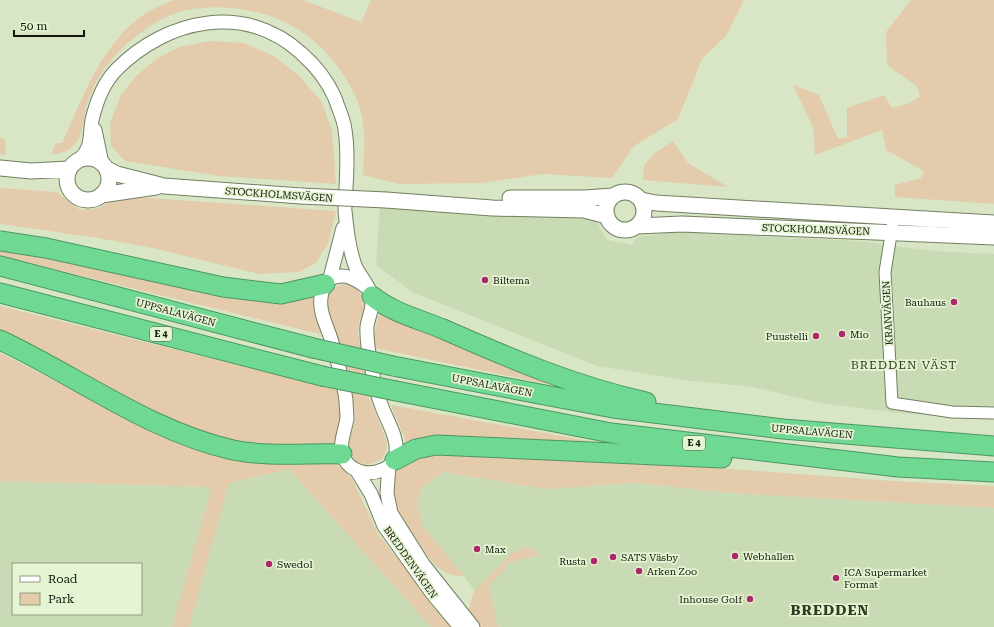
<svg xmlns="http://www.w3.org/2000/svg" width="994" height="627" font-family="'Roboto Serif',serif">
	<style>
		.built { fill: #c9dbb4; fill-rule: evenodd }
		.green { fill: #e3cbac }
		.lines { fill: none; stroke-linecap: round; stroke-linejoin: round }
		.minor-casing { stroke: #727f61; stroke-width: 13 }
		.tertiary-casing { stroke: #727f61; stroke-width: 15 }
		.secondary-casing { stroke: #727f61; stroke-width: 17 }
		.motorway-casing { stroke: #4e9564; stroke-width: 21 }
		.minor { stroke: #fff; stroke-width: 11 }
		.tertiary { stroke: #fff; stroke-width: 13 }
		.secondary { stroke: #fff; stroke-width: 15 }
		.motorway { stroke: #6fd994; stroke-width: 19 }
		.secondary-bridge-casing { stroke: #727f61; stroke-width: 17; stroke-linecap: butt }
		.motorway-bridge-casing { stroke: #4e9564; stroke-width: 21; stroke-linecap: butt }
		.secondary-bridge { stroke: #fff; stroke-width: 15 }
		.motorway-bridge { stroke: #6fd994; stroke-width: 19 }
		.poi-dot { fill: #af276b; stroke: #e5f4d2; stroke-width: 1.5 }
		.labels { text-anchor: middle; stroke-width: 3.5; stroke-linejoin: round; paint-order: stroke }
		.shield { fill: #e5f4d2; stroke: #515947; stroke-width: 1 }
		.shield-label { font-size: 9px; font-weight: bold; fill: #12170b }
		.street-label { font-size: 10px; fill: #12170b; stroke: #e5f4d2 }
		.poi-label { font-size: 10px; fill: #12170b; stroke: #e5f4d2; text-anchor: start }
		.quarter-label { font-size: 12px; letter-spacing: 1px; fill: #313c21; stroke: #e5f4d2 }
		.district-label { font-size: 14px; font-weight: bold; letter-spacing: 1px; fill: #313c21; stroke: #e5f4d2 }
	</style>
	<rect width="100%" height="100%" fill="#d8e6c5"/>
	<path class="built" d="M380,206l204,10 12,4 11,20 25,5 5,-8 36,-5 185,9 76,10 60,3v165l-96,-6 -77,-10 -69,-16 -69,-7 -86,-14 -183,-73 -38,-28z
		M289,469l142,158h-431v-146l212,6zM13,564h128v50h-128z
		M443,472l103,17 90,-6 96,10 262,15v119h-494l-36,-51 -43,-50 -4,-24 4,-14z"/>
	<path class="green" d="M174,0h129l58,22 10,-22h373l-18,36 -24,23 -24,60 -44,27 -22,32 -69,-4 -62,9 -82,1 -36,-9c3,-51 3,-72 -29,-113 -34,-45 -93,-62 -148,-52 -31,7 -66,36 -83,61 -6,8 -11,19 -14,27 -4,11 -6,36 -12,44 -8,9 -14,12 -26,12l5,-11h6c21,-46 40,-101 84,-130 8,-5 19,-9 28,-13z
		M911,0h83v204l-99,-7v-12l26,-7 3,-7 -38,-21 -4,-20 -67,25 -2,-28 -20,-42 26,10 19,44 9,-2v-29l37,-13 8,13 15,-4 13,-7 -3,-11 -30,-21 -1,-33z
		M210,41l34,2 28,12 27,21 22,25 11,29 4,54 -116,-8 -95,-15 -14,-15 -1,-23 11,-28 14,-18 21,-18 23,-12z
		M0,138l5,1 1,16h-6z
		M673,141l15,22 40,24 -85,-7 1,-15 11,-12z
		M0,188l57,4 23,18 19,-2 22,-12 215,15 -8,32 -12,20 -17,9 -40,2 -106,-26 -55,-10 -98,-14z
		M0,246l313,46 2,21 9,22 -324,-79z
		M342,284l9,1 6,3 7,12 1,7 -6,14 -1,12 11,65 18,43 -2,12 -3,6 -11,5 -12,-1 -5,-3 -5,-9v-13l4,-8 2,-13 -7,-47 -22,-56 1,-20 8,-7z
		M0,306l341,85 2,25 -7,30h-70l-27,-4 -35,-9 -38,-16 -166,-84z
		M379,313l187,75 -191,-40 -1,-13z
		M0,353l156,79 178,31 10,7 8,9 26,55 74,93h-21l-142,-158 -60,14 -40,144h-17l40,-140 -212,-6z
		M391,405l230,42h-216v-8z
		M419,453l176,6 298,22 101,5v22l-262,-15 -96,-10 -90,6 -103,-17 -22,16 -4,14 5,23 42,51c-7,0 -15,-1 -21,-5 -22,-16 -57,-66 -49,-94 4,-14 14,-18 25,-24z
		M526,547l8,3 6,5 -33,8 -2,7 -16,14 8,40 3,3h-23l-9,-14 5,-20 40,-41z"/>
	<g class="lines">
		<g class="minor-casing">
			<path id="minor" d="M894,216l-9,56 7,131 60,9 42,1"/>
		</g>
		<g class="tertiary-casing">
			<path id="tertiary" d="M95,130l7,33
				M80,159c13,-13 9,-23 12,-39 4,-17 12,-38 25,-51 50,-50 128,-67 184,-16 14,12 26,27 34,45 3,10 9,21 10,32 4,25 1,52 0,78
				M345,211c2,19 4,39 11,57 5,9 14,19 16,29 2,10 -4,20 -5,30 -1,15 3,33 6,48 2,10 5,22 9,32 5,14 16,30 14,46 0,8 -6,14 -14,17 -13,6 -30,2 -37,-10 -8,-13 0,-28 2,-42 0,-5 -1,-12 -1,-18 -3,-21 -9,-41 -15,-61 -4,-13 -12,-27 -10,-41 1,-9 5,-19 14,-21 13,-4 23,4 33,11
				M330,278l13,-50
				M389,466l-2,27 4,20 32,51 50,63
				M357,471l14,23 13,32 47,66 29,35"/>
		</g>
		<g class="secondary-casing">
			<path id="secondary" d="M67 179a21 21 0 1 1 42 0a21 21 0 1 1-42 0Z
				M0,168l31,3 38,-2
				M107,169l10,5 47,12 137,10
				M606 211a19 19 0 1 1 38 0a19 19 0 1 1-38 0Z
				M101,195l55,-8
				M510,198h75l28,-2
				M386,200l106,8 92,2 23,6
				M641,200l15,3 338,20
				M637,226l45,-2 312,13"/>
		</g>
		<g class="motorway-casing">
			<path id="motorway" d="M0,241l46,7 177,39 58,7 44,-10
				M0,266l313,82
				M0,293l322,83
				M372,296c21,17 47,23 71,33 68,30 131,57 203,73
				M0,340c77,36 149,91 233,110 35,7 73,3 109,4
				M393,366l220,42 170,21 211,17
				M396,391l215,42 287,34 96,5
				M395,460l21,-11 20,-4 286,13"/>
		</g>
		<use href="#minor" class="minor"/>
		<use href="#tertiary" class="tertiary"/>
		<use href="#secondary" class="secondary"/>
		<use href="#motorway" class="motorway"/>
		<g class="secondary-bridge-casing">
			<path id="secondary-bridge" d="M301,196l85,4"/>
		</g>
		<g class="motorway-bridge-casing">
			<path id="motorway-bridge" d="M313,348l80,18
				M322,376l74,15"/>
		</g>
		<use href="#secondary-bridge" class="secondary-bridge"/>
		<use href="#motorway-bridge" class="motorway-bridge"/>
	</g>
	<g class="poi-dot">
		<circle cx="485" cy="280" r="4"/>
		<circle cx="954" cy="302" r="4"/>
		<circle cx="842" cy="334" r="4"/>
		<circle cx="816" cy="336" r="4"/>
		<circle cx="477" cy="549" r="4"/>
		<circle cx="735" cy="556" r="4"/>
		<circle cx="613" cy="557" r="4"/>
		<circle cx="594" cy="561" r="4"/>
		<circle cx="269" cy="564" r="4"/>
		<circle cx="639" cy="571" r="4"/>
		<circle cx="836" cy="578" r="4"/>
		<circle cx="750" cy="599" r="4"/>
	</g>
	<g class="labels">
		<g class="shield">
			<rect x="150" y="327" width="22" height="14" rx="3"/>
			<rect x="683" y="436" width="22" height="14" rx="3"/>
		</g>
		<g class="shield-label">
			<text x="161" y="337">E 4</text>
			<text x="694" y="446">E 4</text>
		</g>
		<g class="street-label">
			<text transform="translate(279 194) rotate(4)" y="4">STOCKHOLMSVÄGEN</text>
			<text transform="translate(816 229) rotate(2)" y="4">STOCKHOLMSVÄGEN</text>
			<text transform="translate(176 312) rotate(15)" y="4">UPPSALAVÄGEN</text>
			<text transform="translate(887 313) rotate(-93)" y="4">KRANVÄGEN</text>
			<text transform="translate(492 385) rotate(11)" y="4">UPPSALAVÄGEN</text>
			<text transform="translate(812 431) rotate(5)" y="4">UPPSALAVÄGEN</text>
			<text transform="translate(411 562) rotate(55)" y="4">BREDDENVÄGEN</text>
		</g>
		<g class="poi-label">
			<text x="493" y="284">Biltema</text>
			<text x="946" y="306" text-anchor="end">Bauhaus</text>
			<text x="850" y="338">Mio</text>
			<text x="808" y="340" text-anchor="end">Puustelli</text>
			<text x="485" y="553">Max</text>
			<text x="743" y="560">Webhallen</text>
			<text x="621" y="561">SATS Väsby</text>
			<text x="586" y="565" text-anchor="end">Rusta</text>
			<text x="277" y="568">Swedol</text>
			<text x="647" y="575">Arken Zoo</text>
			<text x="844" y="576">ICA Supermarket<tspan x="844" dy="12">Format</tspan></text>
			<text x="742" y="603" text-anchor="end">Inhouse Golf</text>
		</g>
		<g class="quarter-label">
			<text x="904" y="369">BREDDEN VÄST</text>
		</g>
		<g class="district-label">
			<text x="830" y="615">BREDDEN</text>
		</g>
	</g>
	<rect x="12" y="563" width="130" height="52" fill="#e5f4d2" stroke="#919c82"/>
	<rect x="20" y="576" width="20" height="6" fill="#ffffff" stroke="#919c82"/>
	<text x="48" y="583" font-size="12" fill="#12170b">Road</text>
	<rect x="20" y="593" width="20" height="12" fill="#e3cbac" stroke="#919c82"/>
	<text x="48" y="603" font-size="12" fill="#12170b">Park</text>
	<path d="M14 30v6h70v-6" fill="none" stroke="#12170b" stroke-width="2"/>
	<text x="20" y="30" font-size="12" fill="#12170b" stroke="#e5f4d2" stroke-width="3" paint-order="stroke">50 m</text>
</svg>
